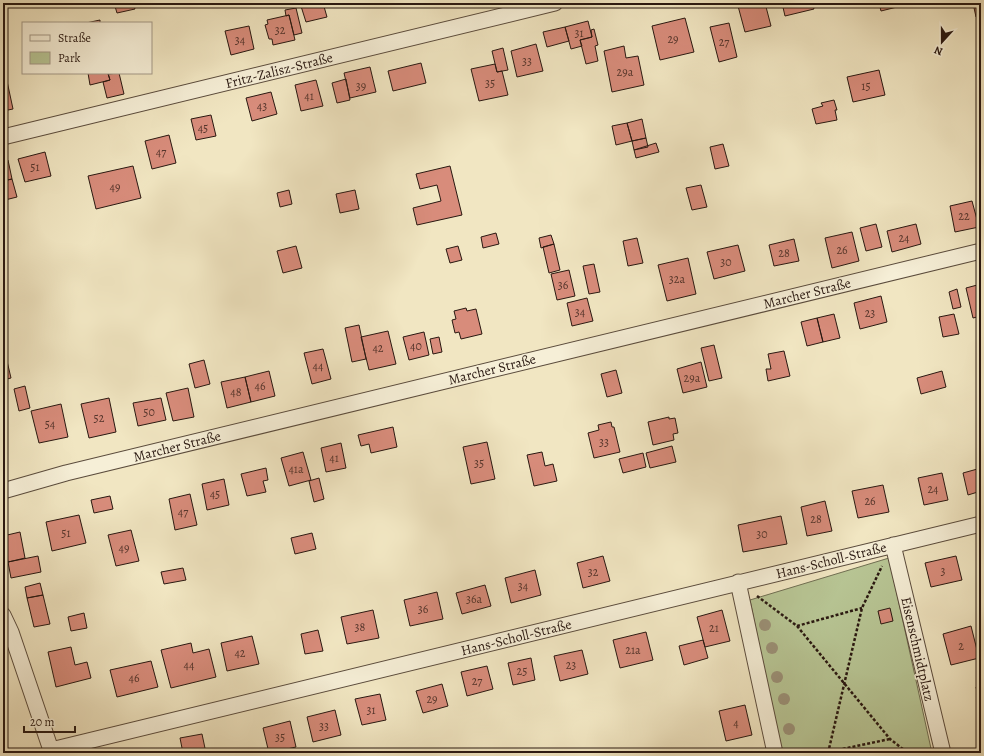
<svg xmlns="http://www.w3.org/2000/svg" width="984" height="756" font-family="Alegreya,serif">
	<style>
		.green { fill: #b8c695; stroke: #706f53 }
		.building { fill: #d88c7b; stroke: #291811 }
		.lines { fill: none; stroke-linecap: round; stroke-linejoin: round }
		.street-casing { stroke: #5b4c3d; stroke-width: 17 }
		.path { stroke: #291811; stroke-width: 2.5; stroke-dasharray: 3 2; stroke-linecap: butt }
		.street { stroke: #f6efd7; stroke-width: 15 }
		.tree { fill: #9b9177 }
		.labels { text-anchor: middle; stroke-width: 3; stroke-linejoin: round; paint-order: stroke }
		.number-label { font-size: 12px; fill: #55352c }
		.street-label { font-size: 14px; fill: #291811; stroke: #f6efd7 }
	</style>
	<rect width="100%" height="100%" fill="#f1e6c2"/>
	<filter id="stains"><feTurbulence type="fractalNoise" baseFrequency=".005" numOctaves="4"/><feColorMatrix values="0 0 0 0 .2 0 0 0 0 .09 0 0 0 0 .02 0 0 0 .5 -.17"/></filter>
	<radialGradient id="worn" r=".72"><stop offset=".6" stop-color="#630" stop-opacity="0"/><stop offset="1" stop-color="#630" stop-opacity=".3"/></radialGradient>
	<path class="green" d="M889,558l43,195h-151l-31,-153z"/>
	<path class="building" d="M114,3h19l2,6 -18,4z
		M300,3h23l4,14 -21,5z
		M749,3h16l6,23 -26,6 -7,-26z
		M782,3h30l2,6 -29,7z
		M879,3h34l-32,8z
		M973,3h8v13l-5,1z
		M296,8l6,25 -8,2 -5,-20 -3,1 -1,-6z
		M289,15l6,25 -22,5 -1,-6h-3l-4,-14 3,-1 -1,-4z
		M685,18l9,34 -34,8 -8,-34z
		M100,20v3h-14z
		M588,21l4,16 -12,3 2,6 -11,3 -6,-22z
		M729,23l8,34 -18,5 -9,-35z
		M249,26l5,23 -23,6 -6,-24z
		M565,27l4,14 -22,6 -4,-15z
		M594,29l4,16 -3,1 3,15 -12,3 -6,-24 12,-3 -1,-7z
		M536,44l7,27 -26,6 -6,-26z
		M624,46l2,12 12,-2 6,29 -32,7 -8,-41z
		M503,48l5,22 -11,2 -5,-21z
		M421,63l5,20 -33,8 -5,-20z
		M495,64l2,8 5,-1 6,24 -29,6 -8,-32z
		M370,67l6,25 -26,6 -6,-25z
		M879,70l6,25 -32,7 -6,-25z
		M88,73h20l2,7 -20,5z
		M119,73l5,21 -17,4 -4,-16 7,-2 -2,-6z
		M346,79l4,21 -13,3 -5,-20z
		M316,80l7,26 -22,5 -6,-26z
		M7,81l6,28 -10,2v-29z
		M271,92l6,22 -25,7 -6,-23z
		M834,100l3,10h-2l2,10 -21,4 -4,-15 11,-3 -2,-3z
		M211,115l5,21 -20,4 -5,-21z
		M642,119l4,19 -14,3 -5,-18z
		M627,123l5,18 -16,4 -4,-19z
		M169,135l7,28 -24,6 -7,-28z
		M646,138l2,9 -14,3 -2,-9z
		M656,143l3,9 -23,6 -2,-8z
		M723,144l6,22 -14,3 -5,-22z
		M45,152l6,24 -26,6 -7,-23z
		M8,160l4,19 -9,2v-20z
		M133,166l8,32 -45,11 -8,-33z
		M450,166l12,49 -45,10 -4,-17 28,-7 -4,-16 -17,4 -4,-15z
		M12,179l5,18 -12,3 -2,-8v-11z
		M701,185l6,22 -15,3 -6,-22z
		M289,190l3,14 -12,3 -3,-14z
		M355,190l4,19 -19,4 -4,-19z
		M972,201l7,26 -24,5 -5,-26z
		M876,224l6,23 -16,4 -6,-23z
		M916,224l5,20 -29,8 -5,-21z
		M852,232l7,29 -27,7 -7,-30z
		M496,233l3,11 -16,4 -2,-11z
		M551,235l3,9 -13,4 -2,-10z
		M637,238l6,25 -15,3 -5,-25z
		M794,239l5,22 -25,5 -5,-21z
		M554,244l6,26 -11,3 -6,-26z
		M738,245l7,26 -31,8 -7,-27z
		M296,246l6,22 -19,5 -6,-22z
		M458,246l4,14 -12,3 -4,-14z
		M688,258l8,36 -29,7 -9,-36z
		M594,264l6,28 -11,2 -6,-28z
		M569,270l6,26 -18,4 -6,-26z
		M981,284v32l-8,2 -7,-30z
		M957,289l4,18 -8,2 -4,-17z
		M881,296l6,26 -27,7 -6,-26z
		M587,298l6,23 -21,5 -5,-23z
		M466,308l1,3 9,-2 6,25 -21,5 -2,-7 -4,1 -3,-13 4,-1 -2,-8z
		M834,314l6,24 -17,4 -6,-24z
		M954,314l5,20 -16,3 -4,-20z
		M817,318l6,24 -16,4 -6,-24z
		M359,325l7,34 -14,3 -7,-34z
		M388,331l8,33 -27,6 -8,-33z
		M424,332l5,23 -20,5 -6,-23z
		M439,337l3,15 -9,2 -3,-15z
		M714,345l8,33 -13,3 -8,-33z
		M323,349l8,30 -19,5 -8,-31z
		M784,351l6,25 -22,5 -2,-12h5l-3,-15z
		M204,360l6,24 -15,4 -6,-24z
		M7,361l4,17 -8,2v-18z
		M701,362l6,25 -24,6 -6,-24z
		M616,370l6,23 -15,4 -6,-23z
		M269,371l6,25 -24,6 -6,-25z
		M942,371l4,16 -25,7 -4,-16z
		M245,377l6,25 -24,6 -6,-26z
		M25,386l5,22 -11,3 -5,-22z
		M188,388l6,29 -21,4 -7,-28z
		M109,398l7,34 -27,6 -8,-34z
		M161,398l5,22 -28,6 -5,-23z
		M61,404l7,33 -29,6 -8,-32z
		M669,417v2l6,-1 3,15 -5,1 1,6 -21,5 -5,-23z
		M611,422l1,5h2l6,25 -26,6 -6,-25 11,-3 -1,-5z
		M393,427l4,20 -26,6 -2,-9 -8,2 -3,-11z
		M487,442l8,37 -24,5 -8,-37z
		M341,443l5,25 -20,4 -5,-24z
		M672,446l4,16 -26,6 -4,-15z
		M303,452l8,28 -22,6 -8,-28z
		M542,452l3,14 8,-2 4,17 -23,5 -7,-31z
		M643,453l3,14 -23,6 -4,-14z
		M266,468l2,12 -5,1 3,11 -19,4 -6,-22z
		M981,468v23l-13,4 -5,-22z
		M942,473l6,27 -24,5 -6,-27z
		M319,478l5,21 -10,3 -5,-21z
		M224,479l5,26 -22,5 -5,-26z
		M883,485l6,27 -31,6 -6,-27z
		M190,494l7,31 -22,5 -6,-31z
		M110,496l3,13 -19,4 -3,-13z
		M825,501l7,30 -25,5 -6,-29z
		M79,515l7,28 -34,8 -6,-29z
		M781,516l6,28 -44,8 -5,-27z
		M131,530l8,31 -23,5 -8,-31z
		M20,532l5,26 -17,4 -5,-26z
		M312,533l4,16 -21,5 -4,-16z
		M38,556l3,16 -30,6 -3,-16z
		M603,556l7,25 -27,7 -6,-25z
		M956,556l6,24 -31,7 -6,-24z
		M183,568l3,12 -22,4 -3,-12z
		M535,570l6,25 -30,8 -6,-25z
		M40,583l3,12 -16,3 -2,-11z
		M485,585l6,21 -29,8 -6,-21z
		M437,592l6,27 -33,7 -6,-26z
		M43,595l7,29 -16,3 -7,-29z
		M890,608l3,13 -12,3 -3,-13z
		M373,610l6,28 -32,6 -6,-27z
		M722,610l8,31 -25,6 -8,-30z
		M84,613l3,15 -16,3 -3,-14z
		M971,626l8,32 -28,7 -8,-31z
		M318,630l5,21 -18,3 -4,-20z
		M646,632l7,28 -33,8 -7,-28z
		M252,636l7,28 -32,7 -6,-28z
		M703,640l5,18 -24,7 -5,-19z
		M191,643l2,10 16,-4 7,28 -45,11 -10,-38z
		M71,647l4,18 12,-3 4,16 -35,9 -8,-35z
		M582,650l6,24 -28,7 -6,-25z
		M531,658l4,22 -22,5 -5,-22z
		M151,661l7,26 -41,10 -7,-27z
		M487,666l6,23 -26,7 -6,-24z
		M442,684l6,22 -25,7 -7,-22z
		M981,685v23l-5,-21z
		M380,694l6,26 -24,5 -7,-26z
		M745,705l7,30 -26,6 -7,-30z
		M335,710l6,25 -28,7 -6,-25z
		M290,721l6,26 -27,6 -6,-25z
		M202,734l4,19h-23l-3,-15z"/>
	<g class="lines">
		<g class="street-casing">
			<path id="street" d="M3,137l552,-134
				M3,491l63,-18 915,-222
				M893,545l50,208
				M738,582l37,171
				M3,615l8,17 41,121
				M51,750l930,-226"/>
		</g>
		<path class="path" d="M757,596l40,30 93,113 18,14
			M797,626l65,-18
			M828,752l62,-13
			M828,753l34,-145 20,-42"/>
		<use href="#street" class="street"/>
	</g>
	<g class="tree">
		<circle cx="765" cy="625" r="6"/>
		<circle cx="772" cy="648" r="6"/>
		<circle cx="777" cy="677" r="6"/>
		<circle cx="784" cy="699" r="6"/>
		<circle cx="789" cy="729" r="6"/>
	</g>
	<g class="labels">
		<g class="number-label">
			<text x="280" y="34">32</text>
			<text x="579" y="37">31</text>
			<text x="673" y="43">29</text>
			<text x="240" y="44">34</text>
			<text x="724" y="46">27</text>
			<text x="527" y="65">33</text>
			<text x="625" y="76">29a</text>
			<text x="490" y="87">35</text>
			<text x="361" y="90">39</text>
			<text x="866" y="90">15</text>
			<text x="309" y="100">41</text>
			<text x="262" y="110">43</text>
			<text x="203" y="132">45</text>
			<text x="161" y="156">47</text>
			<text x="35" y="171">51</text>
			<text x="115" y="191">49</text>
			<text x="964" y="220">22</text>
			<text x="904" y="242">24</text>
			<text x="842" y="254">26</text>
			<text x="784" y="257">28</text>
			<text x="726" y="266">30</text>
			<text x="677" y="283">32a</text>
			<text x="563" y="289">36</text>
			<text x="580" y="316">34</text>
			<text x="870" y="317">23</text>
			<text x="416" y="350">40</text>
			<text x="378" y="352">42</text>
			<text x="318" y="370">44</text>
			<text x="692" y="382">29a</text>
			<text x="260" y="390">46</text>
			<text x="236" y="396">48</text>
			<text x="149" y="416">50</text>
			<text x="99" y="422">52</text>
			<text x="50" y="428">54</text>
			<text x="604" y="446">33</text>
			<text x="334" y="462">41</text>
			<text x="479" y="467">35</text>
			<text x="296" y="473">41a</text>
			<text x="933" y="493">24</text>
			<text x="215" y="498">45</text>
			<text x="870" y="505">26</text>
			<text x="183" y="516">47</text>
			<text x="816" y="523">28</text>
			<text x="66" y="537">51</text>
			<text x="762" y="538">30</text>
			<text x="124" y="552">49</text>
			<text x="943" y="575">3</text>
			<text x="593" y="576">32</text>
			<text x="523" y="590">34</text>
			<text x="474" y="603">36a</text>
			<text x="423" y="613">36</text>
			<text x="360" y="631">38</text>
			<text x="714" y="632">21</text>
			<text x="961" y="650">2</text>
			<text x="633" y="654">21a</text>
			<text x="240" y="657">42</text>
			<text x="189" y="669">44</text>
			<text x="571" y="669">23</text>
			<text x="522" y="675">25</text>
			<text x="134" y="682">46</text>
			<text x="477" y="685">27</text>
			<text x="432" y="703">29</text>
			<text x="371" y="714">31</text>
			<text x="736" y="727">4</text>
			<text x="324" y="730">33</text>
			<text x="280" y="741">35</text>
		</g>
		<g class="street-label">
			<text transform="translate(279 70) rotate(-14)" y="5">Fritz-Zalisz-Straße</text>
			<text transform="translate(807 293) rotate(-14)" y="5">Marcher Straße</text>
			<text transform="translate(492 369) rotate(-14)" y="5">Marcher Straße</text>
			<text transform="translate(177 446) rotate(-14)" y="5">Marcher Straße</text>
			<text transform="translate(831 560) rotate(-14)" y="5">Hans-Scholl-Straße</text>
			<text transform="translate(516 637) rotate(-14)" y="5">Hans-Scholl-Straße</text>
			<text transform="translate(918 649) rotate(77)" y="5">Eisenschmidtplatz</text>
		</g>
	</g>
	<rect width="984" height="756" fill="none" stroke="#f1e6c2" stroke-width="16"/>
	<rect x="4" y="4" width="976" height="748" fill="none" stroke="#291811" stroke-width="2"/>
	<rect x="8" y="8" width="968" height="740" fill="none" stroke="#291811"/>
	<rect x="22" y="22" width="130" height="52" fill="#f6efd7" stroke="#a49988"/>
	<rect x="30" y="35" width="20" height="6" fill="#f6efd7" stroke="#a49988"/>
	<text x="58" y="42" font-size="12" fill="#291811">Straße</text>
	<rect x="30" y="52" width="20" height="12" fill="#b8c695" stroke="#a49988"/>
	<text x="58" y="62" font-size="12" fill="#291811">Park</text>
	<g transform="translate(942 42) rotate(201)" stroke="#f6efd7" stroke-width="3" paint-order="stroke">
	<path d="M0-3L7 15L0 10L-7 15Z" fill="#291811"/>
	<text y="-6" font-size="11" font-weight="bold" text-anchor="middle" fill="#291811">N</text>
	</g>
	<path d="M24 726v6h51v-6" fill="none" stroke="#291811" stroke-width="2"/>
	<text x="30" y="726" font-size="12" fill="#291811" stroke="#f6efd7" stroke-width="3" paint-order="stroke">20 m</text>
	<rect width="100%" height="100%" filter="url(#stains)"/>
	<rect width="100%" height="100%" fill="url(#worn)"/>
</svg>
